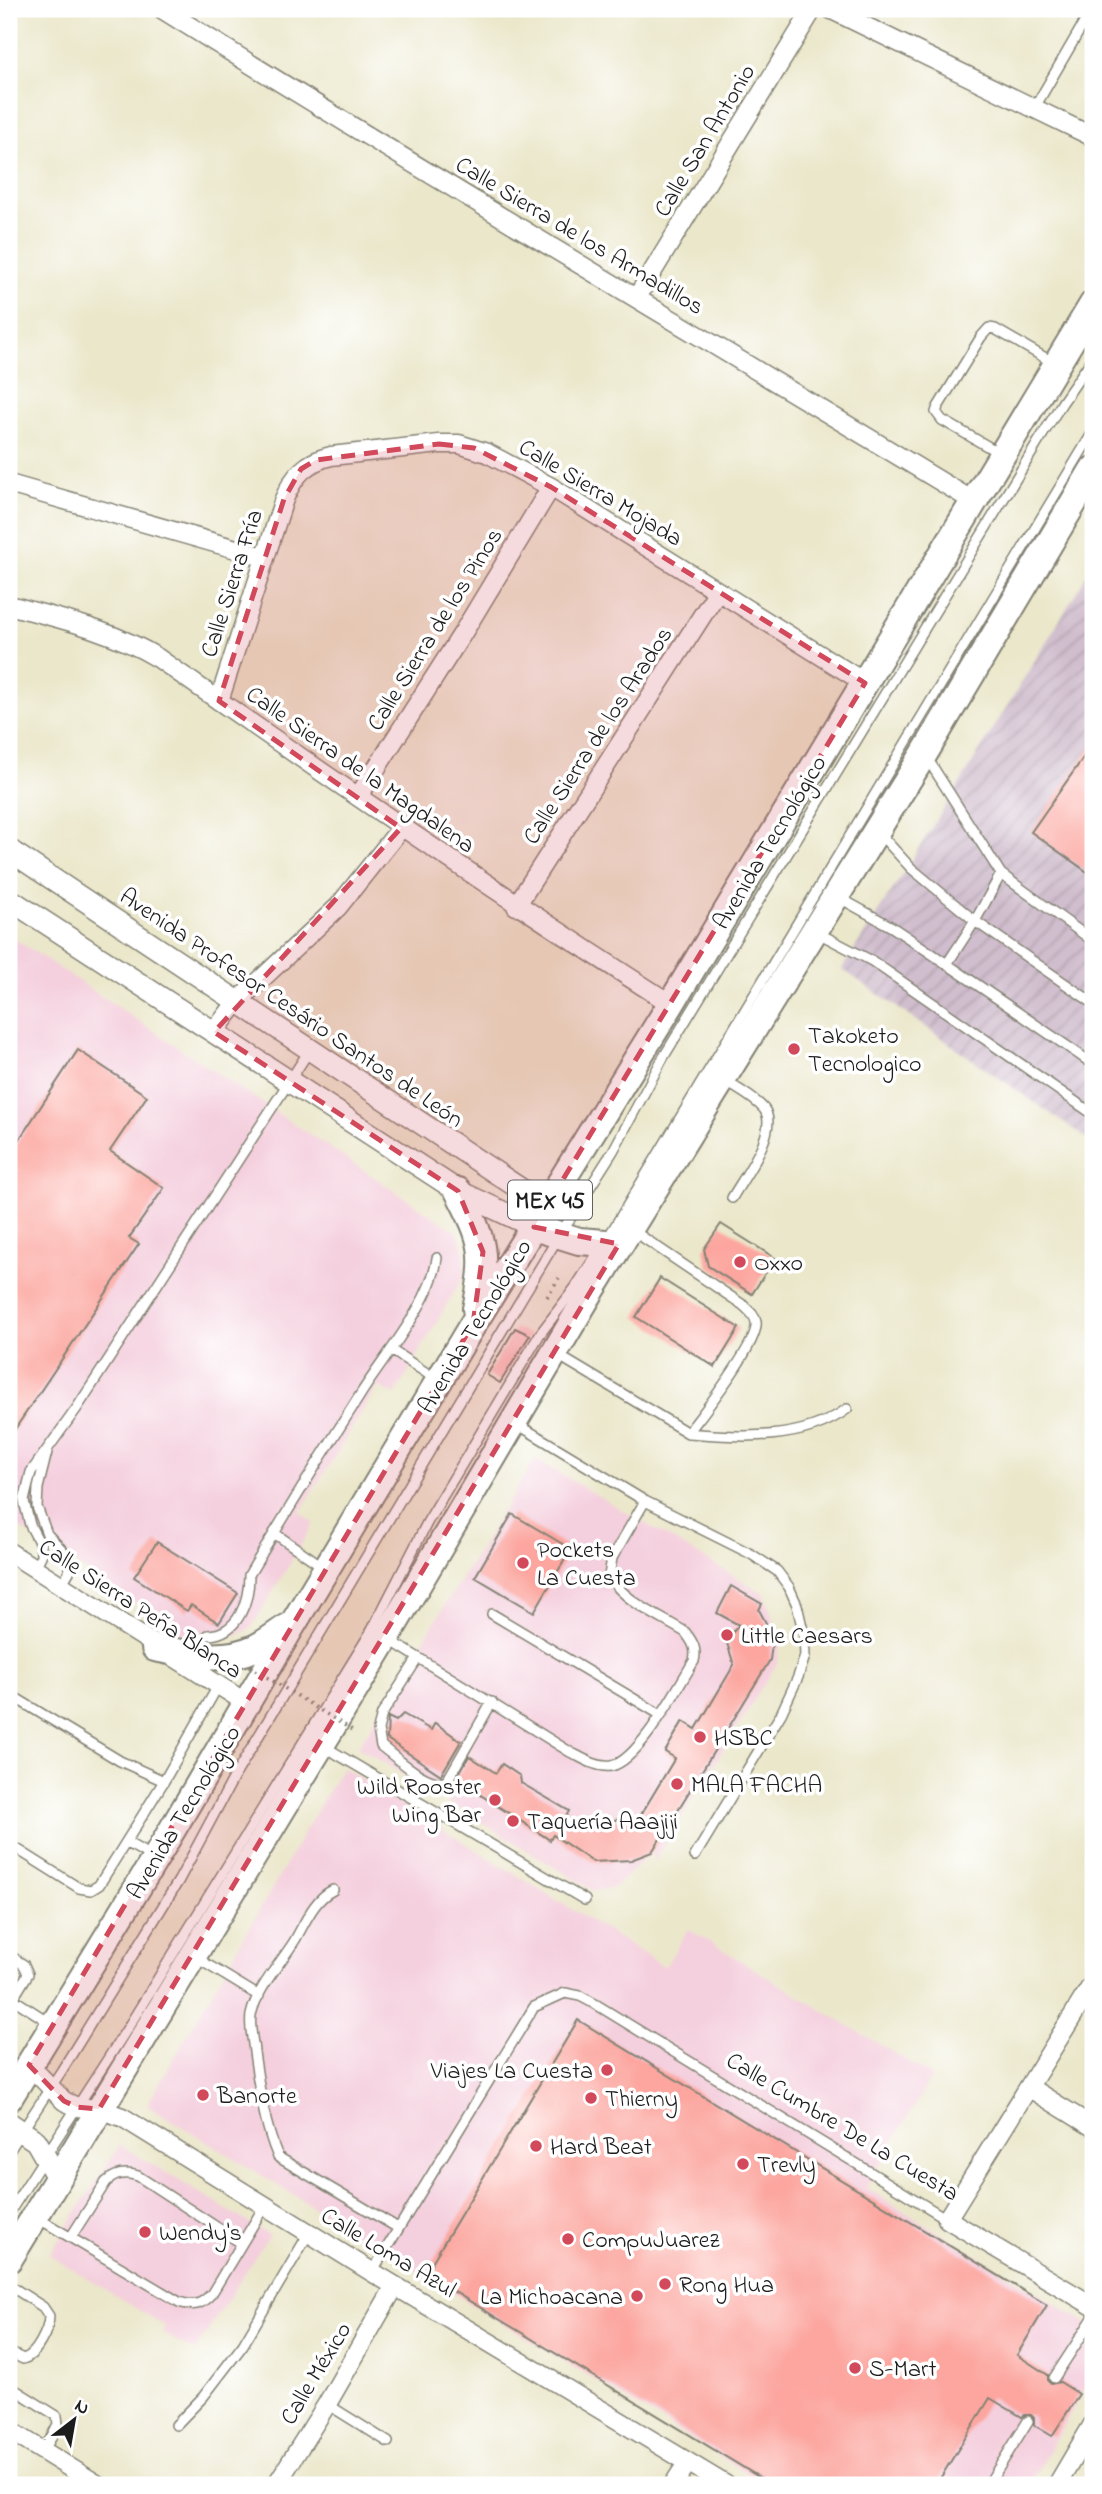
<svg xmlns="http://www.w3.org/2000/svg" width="1102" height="2494" font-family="'Indie Flower',sans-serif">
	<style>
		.built { fill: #f4cfdd }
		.industrial { fill: url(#industrial-furrows) }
		.building { fill: #fca69f }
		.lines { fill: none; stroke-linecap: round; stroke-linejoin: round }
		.service-casing { stroke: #848274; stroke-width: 12 }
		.minor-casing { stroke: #848274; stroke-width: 21 }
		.tertiary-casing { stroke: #848274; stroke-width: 24 }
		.primary-casing { stroke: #848274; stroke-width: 30 }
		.path { stroke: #848274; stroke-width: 3.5; stroke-dasharray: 2 5; stroke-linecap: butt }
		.service { stroke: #fff; stroke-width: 9 }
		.minor { stroke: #fff; stroke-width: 18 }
		.tertiary { stroke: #fff; stroke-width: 21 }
		.primary { stroke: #fff; stroke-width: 26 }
		.path-bridge { stroke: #848274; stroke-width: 3.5; stroke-dasharray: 2 5; stroke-linecap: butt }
		.marked { fill: #d1495b; fill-opacity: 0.2; stroke: #d1495b; stroke-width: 5; stroke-dasharray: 14 9; stroke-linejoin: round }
		.poi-dot { fill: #d1495b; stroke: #fff; stroke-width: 2.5 }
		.labels { text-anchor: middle; stroke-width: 7; stroke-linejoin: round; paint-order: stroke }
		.shield { fill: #fff; stroke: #606060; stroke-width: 2 }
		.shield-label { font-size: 23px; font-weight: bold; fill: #1c1c1c }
		.street-label { font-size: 24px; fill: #1c1c1c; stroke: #fff }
		.poi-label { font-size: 24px; fill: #1c1c1c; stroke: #fff; text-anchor: start }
	</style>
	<defs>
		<pattern id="industrial-furrows" width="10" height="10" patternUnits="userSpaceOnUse" patternTransform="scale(1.75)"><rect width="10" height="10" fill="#d0bdcd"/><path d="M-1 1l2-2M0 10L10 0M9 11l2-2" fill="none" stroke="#b2a2af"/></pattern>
	</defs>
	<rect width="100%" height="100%" fill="#fff"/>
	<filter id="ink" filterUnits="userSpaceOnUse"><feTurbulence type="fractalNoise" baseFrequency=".0143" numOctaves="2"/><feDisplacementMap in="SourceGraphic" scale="14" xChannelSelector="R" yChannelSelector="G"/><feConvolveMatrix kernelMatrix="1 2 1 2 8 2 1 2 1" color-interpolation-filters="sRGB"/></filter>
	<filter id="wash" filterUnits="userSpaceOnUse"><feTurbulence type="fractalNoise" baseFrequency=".00686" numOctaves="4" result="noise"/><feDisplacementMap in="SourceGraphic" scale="28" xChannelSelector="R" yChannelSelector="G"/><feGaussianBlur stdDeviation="1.57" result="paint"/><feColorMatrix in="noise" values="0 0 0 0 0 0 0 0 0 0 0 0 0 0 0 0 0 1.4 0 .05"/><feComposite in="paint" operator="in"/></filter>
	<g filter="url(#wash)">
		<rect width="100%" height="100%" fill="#ebe7cb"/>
		<path class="built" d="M9,935l449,298 6,18 1,22 -70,122 -17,-9 -78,126 14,11 -63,105 -25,12 -19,1 -26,-9 -172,-111z
			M535,1459l228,134 18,45 -4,25 -124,200 -1,-11 -38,35 -20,4 -236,-144z
			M342,1767l323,200 23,-38 244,147 -66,112 227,139v47l-64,111h-263l-619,-380z
			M120,2145l149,90 -74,116 -33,-18 3,-7 -116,-71z"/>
		<path class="industrial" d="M1093,565v578l-251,-174 119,-187z"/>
		<g id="blocks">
			<path class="building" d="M1093,744v132l-62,-44z
				M78,1050l69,46 -37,55 54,37 -35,50 10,6 -130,194v-283z
				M721,1224l54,34 -23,36 -44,-28 -4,-17z
				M660,1278l79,50 -24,39 -79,-50z
				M515,1328l15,7 -30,48 -13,-8z
				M512,1514l59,35 -37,63 -59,-35z
				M157,1542l81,51 -19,30 -28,-18 -4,6 -53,-34z
				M731,1586l31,18 -3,6 14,26 -3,24 -118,192 -21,8 -38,2 -40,-27 -3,5 -94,-61 13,-23 27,17 6,-9 18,12 1,7 48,28 -7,13 77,-6 36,-60 -10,-6 18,-31 13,8 38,-64 -8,-25 13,-15 -22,-12z
				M403,1714l28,16 4,-7 26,18 -20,34 -54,-36 1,-22 8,4z
				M578,2020l469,285 -30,50 31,20v6l3,3 9,-2 19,12 -27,42 -18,-11v-7l-3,-3h-6l-3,2 -32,-19 -54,87h-164l-347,-211z"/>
		</g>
	</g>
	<g filter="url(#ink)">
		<use href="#blocks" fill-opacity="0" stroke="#848274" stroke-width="2"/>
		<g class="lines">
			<g class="service-casing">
				<path id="service" d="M1035,107l57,-98
					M1001,454l-59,-34 -6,-8 2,-5 43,-70 8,-9 6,1 59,34
					M927,758l74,116 92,67
					M879,833l32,35 64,53 118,82
					M838,897l54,30 55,37 28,-43 26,-47
					M818,933l54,28 221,153
					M947,964l146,100
					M724,1080c13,9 30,17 40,29 16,21 -21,69 -32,89
					M391,1350l45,29
					M556,1354l132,79c14,-19 72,-91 68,-111 -1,-7 -8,-12 -13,-17l-111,-75
					M688,1433c53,4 114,9 159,-24
					M47,1452l-9,36 -1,19 10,27 19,20 3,8v10l-8,13
					M645,1501l106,53 26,17 12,16 8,18 7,30 1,21 -7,21 -17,37 -86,142
					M274,1533l51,35
					M35,1568l6,-12v-10l-11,-21 -6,-24 7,-29 46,-64 232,-357
					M492,1614l169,101
					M208,1635c31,-1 41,-34 41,-60 37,-62 74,-122 113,-183 23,-36 70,-91 75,-134
					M388,1639l182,113c12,6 27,16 41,14 28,-5 68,-81 83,-105 3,-12 -1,-19 -9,-29 -26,-16 -60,-30 -76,-56l3,-18 33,-57 -128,-77
					M418,1658l-36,56 -4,15 3,17c15,11 48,43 66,35l45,-79
					M9,1694l111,67 44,20 -38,61 28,16
					M325,1747l260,153
					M164,1781l54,-95
					M9,1844l70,44 12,2 8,-5 27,-43
					M333,1890c-19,9 -28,33 -38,50 -14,23 -38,48 -44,75 -2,11 2,25 3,37 5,35 10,72 24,105l120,71
					M9,1955l15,10 4,9 -19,31
					M195,1957l64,39
					M10,1997l42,27
					M9,2151l53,-81 117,-190 55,-103 325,-541 54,-85 50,-93 399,-655 31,-45
					M9,2213l118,-184 245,-399 56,-109 112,-187 35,-46 37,-57 481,-799
					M36,2217l143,85c16,5 22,3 33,-9l53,-88
					M71,2237l35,-55c10,-9 20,-10 32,-6l103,67
					M372,2272l162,-265 31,-14 15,3 17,9 350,214
					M9,2285l34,22 6,9c0,14 -13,40 -26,43l-14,-7
					M1054,2378l39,-60
					M9,2386l48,30 1,8 -14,27
					M327,2404l61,38
					M176,2425l27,-28 40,-52 66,-112
					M988,2485l40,-64"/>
			</g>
			<g class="minor-casing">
				<path id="minor" d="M162,9c268,168 541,328 811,492
					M830,9l263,128
					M637,297l176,-288
					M9,484l255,73
					M9,605c51,14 103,25 149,53 169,119 339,235 513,346
					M219,701l65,-202c10,-24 22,-37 47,-43l108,-12h20l28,9 64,34 314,196
					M358,797l106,-166 87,-144
					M516,906l202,-315
					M214,1032l23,-30 101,-95 63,-79
					M9,1552l239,152
					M1093,1983l-146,236 146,87
					M29,2065l35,36 13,6 22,2 23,8 250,155 354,213
					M1030,2088l63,39
					M9,2430l89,55
					M276,2485l51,-81 68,-118
					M673,2485l15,-23
					M1057,2485l36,-61"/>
			</g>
			<g class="tertiary-casing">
				<path id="tertiary" d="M9,850l537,356
					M9,899l449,292 76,36
					M9,2123l27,18 22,38"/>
			</g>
			<g class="primary-casing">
				<path id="primary" d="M458,1191c27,51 29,62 18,118
					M534,1227l45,14 40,3
					M155,1648c34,7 67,15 100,0 11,-5 23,-15 33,-21
					M9,2098l146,-239 138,-235 180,-300 198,-320 422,-700
					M9,2259l377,-621 202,-342 336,-542 169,-284"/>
			</g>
			<path class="path" d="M547,1297l12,-19"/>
			<use href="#service" class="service"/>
			<use href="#minor" class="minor"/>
			<use href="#tertiary" class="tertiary"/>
			<use href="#primary" class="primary"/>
			<path class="path-bridge" d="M249,1666l103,64"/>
		</g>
	</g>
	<path class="marked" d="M439,444l35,4 77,39 314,196 -331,544 85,17 -520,865 -22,-2 -13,-6 -35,-36 444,-741 10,-72 -25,-61 -244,-159 187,-204 -182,-127 65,-202 17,-30 15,-9z"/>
	<g class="poi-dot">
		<circle cx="794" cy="1049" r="7"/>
		<circle cx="740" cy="1262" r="7"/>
		<circle cx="523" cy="1563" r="7"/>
		<circle cx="727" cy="1635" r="7"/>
		<circle cx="700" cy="1737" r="7"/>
		<circle cx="677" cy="1784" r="7"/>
		<circle cx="495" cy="1800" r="7"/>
		<circle cx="513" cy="1821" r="7"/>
		<circle cx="607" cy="2070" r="7"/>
		<circle cx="203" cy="2095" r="7"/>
		<circle cx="591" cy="2098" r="7"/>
		<circle cx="536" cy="2146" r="7"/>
		<circle cx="743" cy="2164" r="7"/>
		<circle cx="145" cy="2232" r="7"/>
		<circle cx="568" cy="2239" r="7"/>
		<circle cx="665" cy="2284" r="7"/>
		<circle cx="637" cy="2296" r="7"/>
		<circle cx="855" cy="2368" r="7"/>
	</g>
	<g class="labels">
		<rect class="shield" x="508" y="1180.5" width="84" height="39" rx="5"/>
		<g class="shield-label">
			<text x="550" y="1208">MEX 45</text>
		</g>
		<g class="street-label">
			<text transform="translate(704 140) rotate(-59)" y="8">Calle San Antonio</text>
			<text transform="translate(580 235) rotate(31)" y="8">Calle Sierra de los Armadillos</text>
			<text transform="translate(601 492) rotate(31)" y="8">Calle Sierra Mojada</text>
			<text transform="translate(231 583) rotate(-72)" y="8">Calle Sierra Fría</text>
			<text transform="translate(434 629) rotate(-58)" y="8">Calle Sierra de los Pinos</text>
			<text transform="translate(597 735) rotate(-57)" y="8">Calle Sierra de los Arados</text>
			<text transform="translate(361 769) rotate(35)" y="8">Calle Sierra de la Magdalena</text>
			<text transform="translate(769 842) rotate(-59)" y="8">Avenida Tecnológico</text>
			<text transform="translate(292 1007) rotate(34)" y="8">Avenida Profesor Cesário Santos de León</text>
			<text transform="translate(474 1326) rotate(-59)" y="8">Avenida Tecnológico</text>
			<text transform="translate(141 1608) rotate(33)" y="8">Calle Sierra Peña Blanca</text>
			<text transform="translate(183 1812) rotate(-59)" y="8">Avenida Tecnológico</text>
			<text transform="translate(843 2126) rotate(31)" y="8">Calle Cumbre De La Cuesta</text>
			<text transform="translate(389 2252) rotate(31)" y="8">Calle Loma Azul</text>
			<text transform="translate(315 2373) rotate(-59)" y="8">Calle México</text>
		</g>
		<g class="poi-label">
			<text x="808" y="1043">Takoketo<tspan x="808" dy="28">Tecnologico</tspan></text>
			<text x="754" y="1270">Oxxo</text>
			<text x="537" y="1557">Pockets<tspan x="537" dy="28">La Cuesta</tspan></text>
			<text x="741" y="1643">Little Caesars</text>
			<text x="714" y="1745">HSBC</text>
			<text x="691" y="1792">MALA FACHA</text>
			<text x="481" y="1794" text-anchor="end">Wild Rooster<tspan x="481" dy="28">Wing Bar</tspan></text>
			<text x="527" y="1829">Taquería Aaajiji</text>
			<text x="593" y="2078" text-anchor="end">Viajes La Cuesta</text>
			<text x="217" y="2103">Banorte</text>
			<text x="605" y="2106">Thierny</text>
			<text x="550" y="2154">Hard Beat</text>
			<text x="757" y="2172">Trevly</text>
			<text x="159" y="2240">Wendy's</text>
			<text x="582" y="2247">CompuJuarez</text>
			<text x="679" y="2292">Rong Hua</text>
			<text x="623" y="2304" text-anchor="end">La Michoacana</text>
			<text x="869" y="2376">S-Mart</text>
		</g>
	</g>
	<rect width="1102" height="2494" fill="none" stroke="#fff" stroke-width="35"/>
	<g transform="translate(74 2420) rotate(31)" stroke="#ffffff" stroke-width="5" paint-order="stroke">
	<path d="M0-5L12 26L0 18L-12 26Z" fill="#1c1c1c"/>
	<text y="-10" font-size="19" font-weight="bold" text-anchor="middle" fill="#1c1c1c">N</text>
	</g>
</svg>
